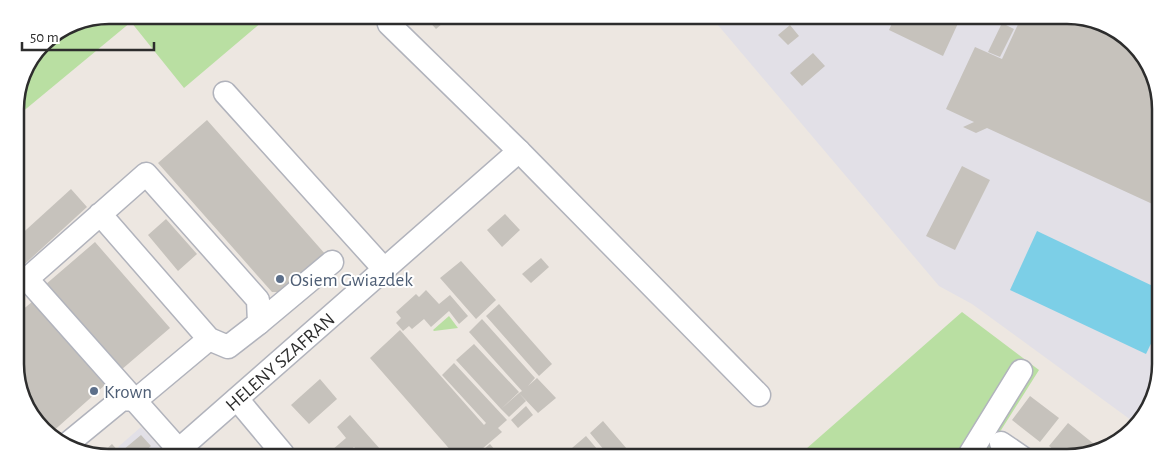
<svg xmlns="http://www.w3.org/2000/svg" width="1176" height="473" font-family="'Alegreya Sans',sans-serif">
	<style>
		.industrial { fill: #e2e0e7 }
		.green { fill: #b9dfa2 }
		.water { fill: #7ccfe7 }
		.building { fill: #c6c2bc }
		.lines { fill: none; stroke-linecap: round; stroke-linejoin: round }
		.minor-casing { stroke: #b1b3bc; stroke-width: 25 }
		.minor { stroke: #fff; stroke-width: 22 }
		.service-dot { fill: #5c6f8a; stroke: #fff; stroke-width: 2 }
		.labels { text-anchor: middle; stroke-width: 4; stroke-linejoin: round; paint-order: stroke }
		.service-label { font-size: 19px; fill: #4e5e75; stroke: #fff; text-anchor: start }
		.street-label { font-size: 19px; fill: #2d2d2d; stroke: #fff }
		.rim { fill: none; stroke: #2d2d2d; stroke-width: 2.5 }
	</style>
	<rect width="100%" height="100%" fill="#ede7e1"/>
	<path class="industrial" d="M712,18l386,2 43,31 19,45 -4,299 -21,28 -163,-119 -33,-18z
		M141,427l23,25 -1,1h-39l-6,-6z"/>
	<path class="green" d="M109,15l160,1 -85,72 -53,-66 -116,96v-16l10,-35 22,-29z
		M962,312l77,58 -55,87 -186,-1z
		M449,316l9,12 -24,3 -1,-1z"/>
	<path class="water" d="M1037,231l120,57v43l-11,23 -136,-64z"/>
	<path class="building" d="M425,17h25l-14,12z
		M894,19h66l-17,37 -54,-26z
		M1020,20h78l43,31 19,45 -1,111 -172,-79 -11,5 -13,-6 11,-5 -28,-13 29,-62 27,12z
		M1002,23l12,6 -14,28 -12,-5z
		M790,25l9,11 -11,9 -10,-10z
		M813,53l12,13 -23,20 -12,-13z
		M207,120l119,135 -42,37h-12l-114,-129z
		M962,166l28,14 -35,70 -29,-14z
		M71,189l16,18 -71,65v-33z
		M505,214l15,16 -18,17 -15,-17z
		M166,219l31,35 -19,17 -30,-36z
		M95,242l75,86 -49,42 -76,-85z
		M541,258l8,9 -18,16 -9,-9z
		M461,261l35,39 -20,19 -36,-41z
		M426,290l13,14 11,-9 18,21 -9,8 -10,-13 -18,16 -7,-8 -12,10 -3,-3 -6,5 -7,-8 5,-5 -5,-6 20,-18 3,3z
		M32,302l73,83 -55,49 -12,-8 -21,-44 -1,-67z
		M499,304l53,60 -13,12 -53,-60z
		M482,319l53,59 -7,8 9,-8 19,20 -18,15 -19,-20 3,-2 -53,-59z
		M400,330l84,95 2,-2 -44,-48 12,-12 53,57 -9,8 4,4 -27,23h-20l-2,-2 -83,-95z
		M474,344l45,48 -18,17 -45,-49z
		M320,379l17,20 -28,25 -18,-19z
		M519,393l7,8 -17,16 -8,-8z
		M1030,396l29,22 -19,24 -28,-22z
		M526,406l7,9 -15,13 -7,-8z
		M350,415l30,34 -6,5h-13l-7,-7 -8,7h-11l-3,-4 14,-12 -9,-11z
		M603,421l30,35h-24l-19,-23z
		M1068,423l31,25 -26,10h-9l-15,-12z
		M141,435l10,11 -8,7h-17l-3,-3z
		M586,436l17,20 -24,-1 -7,-7z
		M112,444l8,9h-18z
		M490,444l9,11h-22z"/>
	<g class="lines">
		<g class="minor-casing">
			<g id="minor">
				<path d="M387,16l2,8 130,127 240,244"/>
				<path d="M225,93l159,176"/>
				<path d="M100,214l109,125 19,8 31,-24 -1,-23 -112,-126 -119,105 152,171"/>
				<path d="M259,323l73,-61"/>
				<path d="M237,399l46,55"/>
				<path d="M1001,443l22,15"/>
				<path d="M66,445l56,-46 14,1 73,-61"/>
				<path id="s1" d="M175,453l344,-302"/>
				<path d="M968,457l53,-86"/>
			</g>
		</g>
		<use href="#minor" class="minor"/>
	</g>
	<g class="service-dot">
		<circle cx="280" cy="279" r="5"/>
		<circle cx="94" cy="391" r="5"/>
	</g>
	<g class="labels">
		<g class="service-label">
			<text x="290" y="286">Osiem Gwiazdek</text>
			<text x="104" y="398">Krown</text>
		</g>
		<g class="street-label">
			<text dy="7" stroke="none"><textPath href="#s1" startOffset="139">HELENY SZAFRAN</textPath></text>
		</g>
	</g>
	<path d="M0 0H1176V473H0ZM109 24H1067A85 85 0 0 1 1152 109V364A85 85 0 0 1 1067 449H109A85 85 0 0 1 24 364V109A85 85 0 0 1 109 24Z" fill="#fff" fill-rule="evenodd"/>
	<path class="rim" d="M109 24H1067A85 85 0 0 1 1152 109V364A85 85 0 0 1 1067 449H109A85 85 0 0 1 24 364V109A85 85 0 0 1 109 24Z"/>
	<path d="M22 42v8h132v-8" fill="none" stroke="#2d2d2d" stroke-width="2.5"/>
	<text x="30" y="42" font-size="15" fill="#2d2d2d" stroke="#ffffff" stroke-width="4" paint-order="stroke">50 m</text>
</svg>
